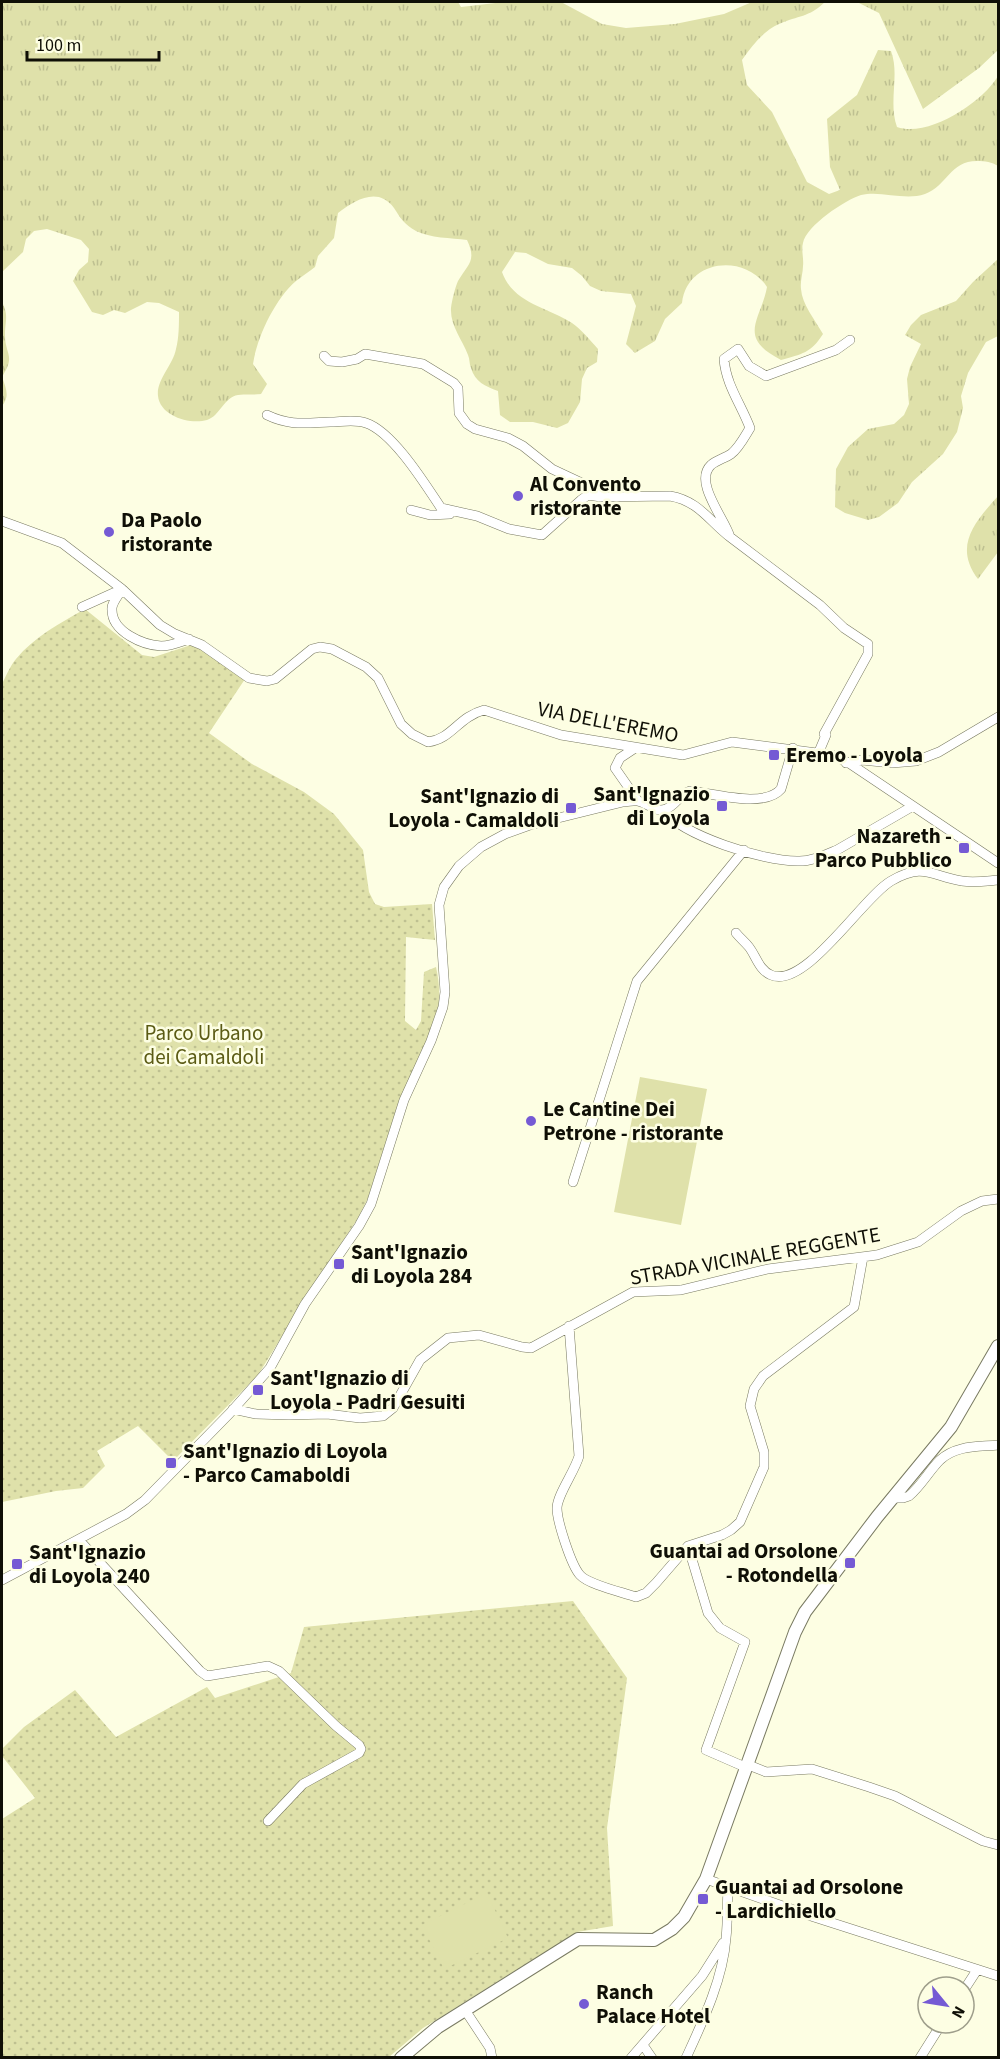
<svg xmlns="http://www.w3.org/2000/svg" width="1000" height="2059" font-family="'Source Sans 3',sans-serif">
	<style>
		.grass { fill: url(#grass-tufts) }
		.park { fill: url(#park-dots) }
		.pitch { fill: #dfe1aa }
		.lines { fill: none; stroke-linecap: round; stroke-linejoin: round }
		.street-casing { stroke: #797a62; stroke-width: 10 }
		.secondary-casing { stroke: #797a62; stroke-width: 14 }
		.street { stroke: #fff; stroke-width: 9 }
		.secondary { stroke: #fff; stroke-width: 12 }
		.poi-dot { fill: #755ad4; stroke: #fdfee3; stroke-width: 2 }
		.labels { text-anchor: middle; stroke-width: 5; stroke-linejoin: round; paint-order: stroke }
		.poi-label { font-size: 21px; font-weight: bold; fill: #0f0f06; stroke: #fdfee3; text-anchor: start }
		.street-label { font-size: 21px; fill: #0f0f06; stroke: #fdfee3 }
		.park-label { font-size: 21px; fill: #5b5b15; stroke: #fdfee3 }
	</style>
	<defs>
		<pattern id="grass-tufts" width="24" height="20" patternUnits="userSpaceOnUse" patternTransform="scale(1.5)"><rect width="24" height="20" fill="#dfe1aa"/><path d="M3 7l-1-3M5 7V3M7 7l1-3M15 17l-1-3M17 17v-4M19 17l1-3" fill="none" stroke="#bec091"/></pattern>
		<pattern id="park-dots" width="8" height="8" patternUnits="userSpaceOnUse" patternTransform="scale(1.5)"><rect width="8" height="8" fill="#dfe1aa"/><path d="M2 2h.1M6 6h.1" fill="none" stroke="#bec091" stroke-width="1.8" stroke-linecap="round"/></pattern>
	</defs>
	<rect width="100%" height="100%" fill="#fdfee3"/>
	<path class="grass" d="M2,2h456l3,5 43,-5h57l41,22 24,4 49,-4 49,-10 28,-12h73c-17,16 -26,13 -46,22 -16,7 -27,22 -37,36l5,25 25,27 35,70 22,12 11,-4 -10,-23 -3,-48 30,-24 21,-45 13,1c9,24 -3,51 6,76 31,11 85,-24 101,-51v90c-6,-4 -13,-5 -21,-5 -27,0 -30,25 -52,33 -21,7 -44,-4 -64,1 -16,5 -55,31 -58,48 -2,7 1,16 0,23 0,7 -3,15 -2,23 1,15 14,31 22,45 -12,19 -21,20 -42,26 -45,-23 -20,-40 -14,-73 -22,-34 -80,-28 -85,16l-17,16 -10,22 -20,12 -9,-9 10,-38 -5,-12 -30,-3 -11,-5 -8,-10 -10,-8 -24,-4 -22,-11 -11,-1 -13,20c11,31 45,35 70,51 10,7 18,17 26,26l-1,13 -10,6 -5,11 -2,23 -12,21 -11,5 -24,-6h-23l-10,-7 -2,-24c-13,-5 -23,-9 -27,-23 -2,-4 -1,-9 -3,-13 -6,-16 -18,-29 -17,-47 1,-8 4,-20 7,-27 10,-17 19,-20 9,-41 -16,-2 -37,-2 -51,-9 -12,-7 -15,-12 -22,-23 -16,-22 -39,-8 -56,5l-4,25 -16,18 -3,11c-6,5 -13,9 -19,14 -21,18 -39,56 -43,83l14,20 -6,10c-8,1 -16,0 -23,1 -14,2 -18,21 -31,25 -17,5 -47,-4 -49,-24 -2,-16 15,-31 18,-47 3,-11 3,-25 3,-37l-20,-9 -12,-1 -22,11 -11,-3 -11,5 -11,-3 -19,-31 6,-11 9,-8 1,-13 -8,-9 -34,-11 -13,2 -8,8 -3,13 -21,20z
		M857,2h141v48l-19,18 -56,41 -44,-96z
		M998,259v77l-12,6 -18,31 -7,23 2,12 -6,24 -14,22 -31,28 -14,21 -19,14 -11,3 -23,-7 -10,-6 1,-38 12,-22 20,-18 26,-5 10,-9 5,-11 -2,-25 3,-12 11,-23 -16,-9 6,-10 10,-10 35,-14 17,-19z
		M2,302c7,14 3,18 3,33 0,20 11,20 -3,42 4,11 8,19 0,29z
		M998,496v56l-20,27c-25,-33 -3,-57 20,-83z"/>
	<path class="park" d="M85,609l57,46 12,2 37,-12 11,5 43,29 -36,54 43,31 52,28 30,22 29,36 6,42 6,12 9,3 48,-3 3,36 -29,-3 -1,84 11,9 5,-9 3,-49 12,-5c4,18 4,32 1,50l-38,84 -31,97 -10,20 -50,76 -50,81 -85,86 -35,-35 -41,25 8,15 -22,22 -27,3 -54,11v-818c4,-8 8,-18 14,-25 18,-22 44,-36 69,-50z
		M573,1601l54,77 -20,150 6,98 -36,6 -154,96 -34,29 -387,1v-239l33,-21 -33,-42v-7l22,-22 51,-37 41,47 91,-50 8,11 76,-25 13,-46z"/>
	<path class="pitch" d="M640,1077l67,12 -26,136 -67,-13z
		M487,1893l21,45 -64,31 -22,-44z"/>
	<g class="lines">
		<g class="street-casing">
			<path id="street" d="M324,356l5,5 13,1 15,-3 8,-5 58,10 31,19 4,5 1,25 8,11 8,5 33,9 15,8 29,23 47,22 2,6 69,-1c29,5 39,25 60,41
				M267,415c23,11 38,8 63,7 11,0 25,-3 36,1 27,9 59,61 75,85l36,8 32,13 33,6 39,-35 7,-5 13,2
				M411,510l19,5 20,-1
				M2,521l60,22 60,46 38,36 15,9 27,11 47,33 18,3 8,-2 37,-30 8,-2 12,2 34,18 12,11 23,46 11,10 16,8c24,-3 30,-25 56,-32l77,25 122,20 49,-13 100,13 17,8 149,100
				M122,589c-3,6 -11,14 -10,21 0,22 31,35 49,36 10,0 19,-4 28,-7
				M82,607l40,-18
				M635,748l-15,10 -5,10 23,33
				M818,754l8,-19 -2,-1 44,-80v-10l-24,-16 -24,-23 -90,-68c-5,-18 -37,-55 -19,-72 6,-5 14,-7 20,-11 8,-6 14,-18 19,-26 -9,-24 -24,-43 -26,-69l14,-10 11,17 17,10 70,-26 14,-10
				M846,763l16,-3 30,3 24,-2 23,-9 59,-35
				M663,810c21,26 99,51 134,51 13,1 28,-6 40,-11l76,-44
				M736,933c4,5 9,9 13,14 7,9 10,23 22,28 34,15 92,-78 120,-94 33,-19 40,-5 71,0 12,2 24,0 36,-1
				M573,1182l64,-201 107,-131
				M569,1326l10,130c-4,15 -22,39 -22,52 0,13 14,57 23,67 9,10 42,17 56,22l10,-4 10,-10 32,-37 34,-11 9,-5 9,-8 24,-55v-15l-14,-46 4,-17 9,-13 91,-69 9,-50
				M233,1409l23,5 33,1 38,-1 33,4 23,-2 10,-8 27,-48 28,-22 31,-3 43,12 9,1 102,-56 48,-2 87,-21 109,-14 41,-13 43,-31 21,-10 16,-2
				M894,1498h9l6,-2c12,-10 20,-25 31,-36 16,-15 38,-13 58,-15
				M79,1540l121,131 7,5 61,-10 11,5 57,55 23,19 2,4 -2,4 -56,31 -35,37
				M688,1546l20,67 12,15 25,14 -39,108 39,17
				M2,1580l124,-66 19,-14 85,-87 40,-45 35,-64 54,-78 12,-22 33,-104 27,-59 12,-34 2,-15 -6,-87 5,-18 15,-21 22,-19 24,-13 25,-9 93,-23c5,0 11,-2 15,-1 10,2 17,12 28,8 10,-4 14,-15 24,-18 23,2 74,18 91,-2l12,-41
				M746,1764l20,8 46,-3 57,18 26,9 88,45 15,4
				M706,1879l108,38 184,59
				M964,1990l13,-20
				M465,2010l25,38 2,10
				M643,2045l9,13
				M631,2058l71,-82 21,-33
				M686,2058c17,-37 37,-79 40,-120 2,-17 1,-35 2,-52
				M920,2058l22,-35"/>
		</g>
		<g class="secondary-casing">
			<path id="secondary" d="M401,2058l37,-31 140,-88 76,1 18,-11 12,-12 22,-38 89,-247 10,-20 72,-95 74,-90 47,-81"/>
		</g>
		<use href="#street" class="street"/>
		<use href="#secondary" class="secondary"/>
	</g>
	<g class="poi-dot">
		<circle cx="518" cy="496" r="6"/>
		<circle cx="109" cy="532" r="6"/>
		<rect x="768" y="749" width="12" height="12" rx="3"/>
		<rect x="716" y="800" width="12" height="12" rx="3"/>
		<rect x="565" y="802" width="12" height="12" rx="3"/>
		<rect x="958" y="842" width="12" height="12" rx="3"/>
		<circle cx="531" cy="1121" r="6"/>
		<rect x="333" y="1258" width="12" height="12" rx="3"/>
		<rect x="252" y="1384" width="12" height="12" rx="3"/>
		<rect x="165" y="1457" width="12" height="12" rx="3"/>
		<rect x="844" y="1557" width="12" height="12" rx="3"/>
		<rect x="11" y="1558" width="12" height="12" rx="3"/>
		<rect x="697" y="1893" width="12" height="12" rx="3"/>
		<circle cx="584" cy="2004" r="6"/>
	</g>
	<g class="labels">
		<g class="poi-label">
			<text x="530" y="491">Al Convento<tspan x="530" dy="24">ristorante</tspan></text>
			<text x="121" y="527">Da Paolo<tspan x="121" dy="24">ristorante</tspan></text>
			<text x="786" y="762">Eremo - Loyola</text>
			<text x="710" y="801" text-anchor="end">Sant'Ignazio<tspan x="710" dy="24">di Loyola</tspan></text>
			<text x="559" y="803" text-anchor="end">Sant'Ignazio di<tspan x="559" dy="24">Loyola - Camaldoli</tspan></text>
			<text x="952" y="843" text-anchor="end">Nazareth -<tspan x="952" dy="24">Parco Pubblico</tspan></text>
			<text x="543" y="1116">Le Cantine Dei<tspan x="543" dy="24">Petrone - ristorante</tspan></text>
			<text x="351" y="1259">Sant'Ignazio<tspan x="351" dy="24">di Loyola 284</tspan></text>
			<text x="270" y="1385">Sant'Ignazio di<tspan x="270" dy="24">Loyola - Padri Gesuiti</tspan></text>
			<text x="183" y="1458">Sant'Ignazio di Loyola<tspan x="183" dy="24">- Parco Camaboldi</tspan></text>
			<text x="838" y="1558" text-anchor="end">Guantai ad Orsolone<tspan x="838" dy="24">- Rotondella</tspan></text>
			<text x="29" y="1559">Sant'Ignazio<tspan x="29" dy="24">di Loyola 240</tspan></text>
			<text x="715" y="1894">Guantai ad Orsolone<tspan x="715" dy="24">- Lardichiello</tspan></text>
			<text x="596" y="1999">Ranch<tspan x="596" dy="24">Palace Hotel</tspan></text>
		</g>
		<g class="street-label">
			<text transform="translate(608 722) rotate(11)" y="7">VIA DELL'EREMO</text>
			<text transform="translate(755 1256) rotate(-10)" y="7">STRADA VICINALE REGGENTE</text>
		</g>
		<g class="park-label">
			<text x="204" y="1040">Parco Urbano<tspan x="204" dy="24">dei Camaldoli</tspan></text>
		</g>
	</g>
	<rect width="1000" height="2059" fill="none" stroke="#0f0f06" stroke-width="6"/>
	<g transform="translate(946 2005) rotate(120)"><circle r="28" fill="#fdfee3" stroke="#9e9e8b" stroke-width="1.5"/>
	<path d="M0-4.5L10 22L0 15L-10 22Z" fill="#755ad4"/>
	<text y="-9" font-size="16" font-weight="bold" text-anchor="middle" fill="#0f0f06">N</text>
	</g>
	<path d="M27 51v9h132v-9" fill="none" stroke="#0f0f06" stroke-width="3"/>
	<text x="36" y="51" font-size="18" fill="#0f0f06" stroke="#fdfee3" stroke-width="4.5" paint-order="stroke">100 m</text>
</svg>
